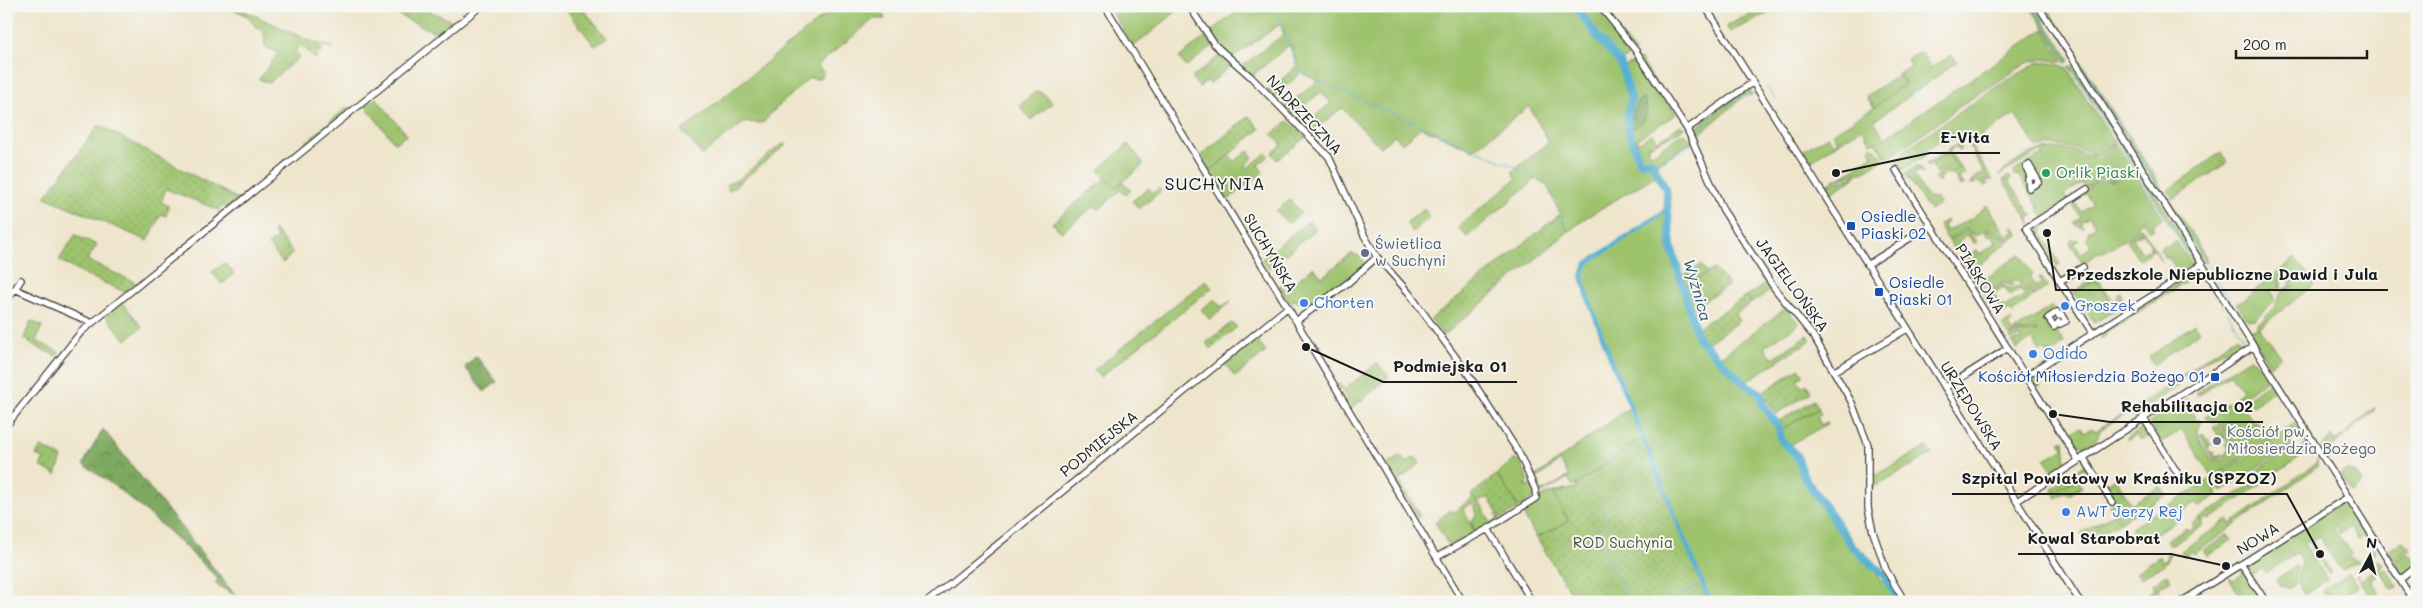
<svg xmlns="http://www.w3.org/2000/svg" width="2423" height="608" font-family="Mali,sans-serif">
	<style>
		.grass { fill: #9dc36d; stroke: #5c7044 }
		.forest { fill: url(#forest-crowns); stroke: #4d623e }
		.park { fill: url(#park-tufts); stroke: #5c7044 }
		.garden { fill: url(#garden-dots); stroke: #5c7044 }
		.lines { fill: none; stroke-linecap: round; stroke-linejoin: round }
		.stream { stroke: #54b0d2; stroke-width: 1 }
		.canal { stroke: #54b0d2; stroke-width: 4.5 }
		.river { stroke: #54b0d2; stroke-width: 8 }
		.minor-casing { stroke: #3c3a36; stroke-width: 8 }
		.minor { stroke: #fff; stroke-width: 5.5 }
		.leisure-dot { fill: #2e9e5b; stroke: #f6f6f2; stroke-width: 2 }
		.transit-dot { fill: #1a4fb4; stroke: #f6f6f2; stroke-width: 2 }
		.service-dot { fill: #5c6f8a; stroke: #f6f6f2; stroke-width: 2 }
		.shop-dot { fill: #3f7fe0; stroke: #f6f6f2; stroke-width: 2 }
		.worship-dot { fill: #6b7280; stroke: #f6f6f2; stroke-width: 2 }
		.labels { text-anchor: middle; stroke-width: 4; stroke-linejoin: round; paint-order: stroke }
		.street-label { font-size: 15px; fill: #1c1c1c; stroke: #f6f6f2 }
		.leisure-label { font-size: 15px; fill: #27864d; stroke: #f6f6f2; text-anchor: start }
		.transit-label { font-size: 15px; fill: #164399; stroke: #f6f6f2; text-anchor: start }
		.service-label { font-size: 15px; fill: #4e5e75; stroke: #f6f6f2; text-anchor: start }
		.shop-label { font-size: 15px; fill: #366cbe; stroke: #f6f6f2; text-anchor: start }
		.worship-label { font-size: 15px; fill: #5b616d; stroke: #f6f6f2; text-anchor: start }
		.park-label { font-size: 15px; fill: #495638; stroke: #f6f6f2 }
		.water-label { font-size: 16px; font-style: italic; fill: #325765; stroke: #f6f6f2 }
		.quarter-label { font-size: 18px; letter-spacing: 1px; fill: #1c1c1c; stroke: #f6f6f2 }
		.leader { fill: none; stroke: #1c1c1c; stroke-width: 2 }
		.callout-dot { fill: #1c1c1c; stroke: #f6f6f2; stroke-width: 2 }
		.callout-label { font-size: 16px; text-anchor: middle; font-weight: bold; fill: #1c1c1c; stroke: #f6f6f2; stroke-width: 4; stroke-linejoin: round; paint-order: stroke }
	</style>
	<defs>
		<pattern id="forest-crowns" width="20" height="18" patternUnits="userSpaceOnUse" patternTransform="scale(1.25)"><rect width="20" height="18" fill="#7ea960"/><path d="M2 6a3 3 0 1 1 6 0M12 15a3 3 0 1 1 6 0" fill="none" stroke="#66894e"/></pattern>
		<pattern id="park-tufts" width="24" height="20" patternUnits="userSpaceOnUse" patternTransform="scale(1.25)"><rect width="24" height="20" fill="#9dc36d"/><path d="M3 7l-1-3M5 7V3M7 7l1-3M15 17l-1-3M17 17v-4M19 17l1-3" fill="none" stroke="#87a75e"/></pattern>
		<pattern id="garden-dots" width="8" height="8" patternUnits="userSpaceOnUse" patternTransform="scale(1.25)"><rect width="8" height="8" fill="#9dc36d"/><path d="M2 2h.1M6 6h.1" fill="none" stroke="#87a75e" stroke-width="1.8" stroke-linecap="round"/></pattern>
	</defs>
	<rect width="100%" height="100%" fill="#f6f6f2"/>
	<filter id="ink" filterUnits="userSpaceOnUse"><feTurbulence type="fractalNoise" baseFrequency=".02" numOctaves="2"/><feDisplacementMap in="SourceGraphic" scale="10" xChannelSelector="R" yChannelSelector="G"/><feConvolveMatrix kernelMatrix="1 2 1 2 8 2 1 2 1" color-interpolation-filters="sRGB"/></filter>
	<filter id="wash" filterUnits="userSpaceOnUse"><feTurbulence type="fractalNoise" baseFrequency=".0096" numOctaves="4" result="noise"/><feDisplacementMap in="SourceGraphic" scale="20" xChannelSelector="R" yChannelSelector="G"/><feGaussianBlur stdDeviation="1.12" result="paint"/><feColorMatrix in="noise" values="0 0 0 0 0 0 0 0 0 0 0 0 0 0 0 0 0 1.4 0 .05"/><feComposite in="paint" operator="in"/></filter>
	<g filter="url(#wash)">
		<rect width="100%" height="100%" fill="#efe5cc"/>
		<path class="grass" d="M226,6h8l76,35 24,7 -15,-3 -1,3 5,1 -8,10 -14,-14 -6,6 5,5 -31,27 -10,-4 19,-26 -13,-6 -1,-15 -8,-5 -7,-10z
			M392,6h25l38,16 12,-8 -26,21 -51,-24z
			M836,6h52l-6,5 3,8h-11l-55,45 -1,2 6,7 -5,6 -10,-1 -39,36 -6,8c-8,3 -14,-2 -22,2l-40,31 -20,-24z
			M1108,6h10l-2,2 3,3c13,0 28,-11 41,-2l4,-3h19l-50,41z
			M1244,6h355l36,46 -14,9 2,7 17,-9 36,55 -39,25 1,4 14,-9 5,7 24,-16 3,2 -4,4 -33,16 4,8 33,-22 8,9 -37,22 5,9 -73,44 -19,15 -21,-47 -11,-6 -69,58 -9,-10 59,-49 -5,-6 37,-30 -20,-36 -56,44 -52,-23 -19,16 -7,-8 -15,12 -38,-39 -32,25 -8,-6 29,-24 -10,-11 -30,24 -8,-7 35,-28 -17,-8 -28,24 -5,-6 29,-25 -7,-22 -38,32 -10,-10 42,-32 -4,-10 -48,34 -10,-8 -13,-17z
			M1767,6h16l-53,26 -4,-6z
			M2029,6h5l35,52v4l-3,1 -19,-32z
			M2041,6h5l33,50 -1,3z
			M2044,29l19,33 -21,-3 -15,4 -58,37 -78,56 -5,2 -10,-16 -5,1 -9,-15 -52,33 -7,-11 25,-14 5,8 5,-2 -5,-9 41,-26 30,-23 -6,-10 13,-7 -4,-7 14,-8 10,16 21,-13 5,7 -83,59 11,17z
			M1206,36l7,10 -27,21 -7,-9z
			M2039,62l18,2 10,4 48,75 -15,10 -7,2 -14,-6 -25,-4 -17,3 -22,-34 -46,29 24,37h-8l3,4 -3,2 -6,-4 -9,3 8,-11 2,2 4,-3 -18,-33 -3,2 -2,-3 2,-2 -2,-3 -18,10 -2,-3 -18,12 2,3 -23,14 -4,-2 -1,-9 10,-11 89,-61z
			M2081,62l117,182 8,13 -1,6 -126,-200z
			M2072,66l5,3 119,190 2,6 -2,1 -117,-187 -10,-12z
			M1748,88l4,7 -8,1 -50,43 -2,-5 13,-15z
			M1037,91l6,2 9,10 -21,17 -12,-15z
			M376,98l31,37 -12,8 -30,-37z
			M347,107l3,3 -89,73 -1,-1z
			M787,144l-58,47 -2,-7 10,-4 44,-35z
			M1128,144l16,20 -29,24 -16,-18z
			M1958,144l3,5 -2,2 -3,-5 -7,5 16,23 -6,4 3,6h3l-5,2 -7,-13 -3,2 -2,-2 -9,5 1,3h-3l-3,-3 4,-3 -7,-11 -4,3 -1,-3z
			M2116,144l15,23 -18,13 -16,-1 -11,9 -4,-5 -18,12 3,6 -24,15 -5,-5 2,-2 -22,-34 -3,1 -2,-4 30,-18 -1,-3 -43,24c23,-20 45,-31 75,-24 7,1 15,7 22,6 7,-2 14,-9 20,-13z
			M1873,146l11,13 -23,14 -13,2 -23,10 28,-15 20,-15 -4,-7z
			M1248,151l5,7 -7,7 2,3 18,-15 3,3 -11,9 5,7 -35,28 -18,-29 19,-16 6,6z
			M1918,166l6,7 -2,1 -2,-3 -7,3 15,25 3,-2 2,3 3,-2 4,5 -10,8 -25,-37z
			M2132,169l31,49 -11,7 2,4 -4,2 -7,-10 -7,4 2,3 3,-1 21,34 -21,-31 -41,24 -2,-2 -15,12 -13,-20 1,-4h8l-5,4 8,9 9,-6 -4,-7 1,-9 8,-4 -7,-10 -9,5 3,5 -8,-2v-3l6,-4 -10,-16 7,-5 2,2 -5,3 7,10 11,-8 -6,-10 -7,2 15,-14 19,-1z
			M1857,175l-26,19 -5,-8z
			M2009,176l2,2 -2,3 22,34h3l-5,3 2,6 -28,-44z
			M1987,205l20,31 7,-4 -2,-4 2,-1 5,8 -9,5 -21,-12 -14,8 -8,-8 -19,12 -9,-15 7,-5 1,2 -4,3 4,6 25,-13z
			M1424,209l6,8 -17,15 -7,-9z
			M1666,210l4,38 27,91 58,58 22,30 4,14 15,15 7,21 50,71 22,19 5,15 5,-2 14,22h-188l-67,-165 -68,48h-4l-4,-7 -28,16 2,-4 2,1 25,-15 -9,-15 -24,18 5,8 -4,2 -7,-14 4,-2 2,3 96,-70 -22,-49 -22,-59 -6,-22 4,-12z
			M1309,221l7,8 -48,40 -6,-10z
			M2040,222l4,2 -2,10 18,30 -3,2 -5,-8 -3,2 -3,-4 3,-2 -14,-22 -3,1 -2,-3z
			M1967,230l10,12 -2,2 -8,-9 -7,6 2,4 -8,5 -5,-9z
			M1989,230l20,11 -34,28 -14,-21 2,-1 6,7 8,-4 2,4 15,-9 2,-4 -4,-6 -4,2 -3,-5z
			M2141,232l1,2 -9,4 9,15 8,-4v-4l3,6 -14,8 -13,-18z
			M2176,241l18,26h-6l-12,8 2,-4 -10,-14 -3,2 -5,-10 4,-5 2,3z
			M1352,253l3,3 2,-2 10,11 -54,41 -3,-6 -2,1 -2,-3 -8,5 -3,-3 -4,2 -4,-2 -8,-13 2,-2 4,5 28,-23 9,10z
			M2020,254l13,20 -3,2 6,11 6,-4 -3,-5 2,-2 7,11 -11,7 -17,-10 1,-2 -12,-1 5,5 -11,-3 -14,9 -2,-8 -5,2v7l-11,-17 7,-6 3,3 -4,3 4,6z
			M2295,258l20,26 -56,44 22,28 -11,9 -22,-32v-3l9,-2v-5l10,-4 -2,-3 8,-6 10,-20c5,1 9,0 10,-5l-4,4 -5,1 7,-5 -4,-7 -5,2 -2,-2 5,-3 4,1 5,7 -1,-5c-4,-5 -8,-4 -13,-2l-2,7 1,-4 2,2 1,5 -1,2 -3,-5 3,6 -2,2 -7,-1 -2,2 4,3 1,5 -19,19 -8,1 -12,-17 9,-4z
			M1701,265l6,9 -22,13 -4,-10z
			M2196,271l3,3 -93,58 -1,5 -3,2 -5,-5z
			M1760,276h4l9,13 -22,14 -4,-7 18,-12z
			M1206,280l6,8 -112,89 -6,-7z
			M2003,285l9,5 7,-4 16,9 -23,18 -3,-3 -6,4 -8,-14 2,-1 7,8 21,-12 -4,-6 -11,7 -6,-9 -10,6 2,5 -8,5 -4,-7z
			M122,302l20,25 -16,13 -20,-24z
			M2052,306l5,6 -9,6 16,25 -13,12 -3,-4 1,6 -5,-8 -4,2 -8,-12 -15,10 -5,-7 9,-3 -2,-3 -8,4 -1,-3 7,-4 18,-1 1,2v-4l-20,2 -7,4 -7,-10 8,-7 2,3 -4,3 5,7z
			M1786,308l13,16 -35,23 9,11 35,-23 3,5 -66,42 -25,-25z
			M31,321l11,5 -6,15 23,11 -3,4 -27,-13 2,-2 -7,-3z
			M2195,324l5,7 -46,34 -5,-8z
			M2237,336l4,10 -6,4 -9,-1c-12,7 -45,24 -47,36l-46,31 -8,-2 -25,16 -3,9 -11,7 -14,-4 -5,-7 14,-8 3,5 8,-4 3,3 58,-35z
			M2086,341l4,1 -53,33 -1,5 5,7 -3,1 -5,-8v-6z
			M2250,358l5,3 12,18 -23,17 -8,1 6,-7 -12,-16 -32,21 -2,-2z
			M1377,363l12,14 -37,31 -14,-24 2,-1 4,7z
			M2269,382l5,8 -21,16 -4,-4 -3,2v-5z
			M2186,399l2,2 -2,2 11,18 4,-1 1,3 -5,6 2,10 12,20 4,2c9,0 18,-6 19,-15l-16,-24 -10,-2 -2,-4 4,-3 3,5 3,-2 -2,-5c25,-17 24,-10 40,11l2,-1 3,4 4,-2 9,15 -60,39 -30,-47 -21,12 -12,-20z
			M2375,407l-1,4 -49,42 -4,-6 11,-11 4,6z
			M1818,408l3,6 -4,3 4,8 5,-3 1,2 -36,20 -6,-3 -5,-11z
			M2295,423l5,9 -11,8 3,4 -71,48 -2,-3 -4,2 2,4 -18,12 -3,-4 -22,14 2,4 -31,19 -2,-4 -6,3 -6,-11 119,-73z
			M2218,425l14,23 -5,7 -10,4 -4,-1 -13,-23 3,-2 8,12 -4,2 4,6 3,-1 1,5 11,-3 3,-6 -3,-4 2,-2 -4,-5 -4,2 -7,-13z
			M2145,426l6,9 -11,6 -4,-6 -8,5 -2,-2z
			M2304,437l6,13 -101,70 -2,-2 -5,4 -3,-3 63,-42 -4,-7 33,-23 5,6 10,-8z
			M2064,440l2,23 -10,6 -3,-1 1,3 -14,9 12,-9 -7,-12 19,-11 -4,-6z
			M1927,447l5,7 -62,35 1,-11z
			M1401,456l6,7 8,-6 5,6 -21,18 21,35 -3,2 -31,-52z
			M1515,459l5,2 9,20 -4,4 1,2 6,-2 3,11 -16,12 -22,-34z
			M2317,459v8l-123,87 -2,-3 -8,5 -3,-5 47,-31 3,4 4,-3 82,-58z
			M2085,464l5,7 -7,-3 -8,6 2,4 -24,15 -1,-5z
			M2345,471l10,1 7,11 -11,9 -10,-17z
			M1566,489l-13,4 16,28 -32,17 -16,-27 24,-16z
			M1473,497l5,5 -10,3 -5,4 12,24 -38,19 12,-6 -14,-24 16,-12 2,3z
			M1480,503l11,20 7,-4 -2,-5 3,5 -23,14 -5,-11 5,-7 -1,-10z
			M2342,503l4,3 30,46 -3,1v-3l-9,-14 -6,3 -8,-12 -10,6 -5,-8 -2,2 18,27 -3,3 11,4 -16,9 -7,-6 -17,-28 -7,6 17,29 2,-1 -2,5 -21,-34 -4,3 24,36 -23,15 -8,-12 5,-20 -5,-10 -31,20 -3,-5 -9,6 -3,-1 -5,-9z
			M2403,541l7,8 -16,12 -6,-10z
			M2408,553l9,8v3l-14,11 -8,-13z
			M2377,560h3l4,5 -5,3 1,3 6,-3 12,19 -6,2 -10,-15 -11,5 8,14 -7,5 -18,-26 7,8 19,-14z
			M2296,566l2,2 -4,16 -6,4 -9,-3 -3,-4 2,-3z
			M2240,570h2l21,32h-20l-14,-25 5,3 9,-6z
			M2348,573l10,13 -21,11 3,5h-12l1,-3 -2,-4 -3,-1 4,-2 -5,1 1,-4z"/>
		<path class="forest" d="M1643,98c8,12 2,27 -11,31l-2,-6 6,-20z
			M476,356l21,26 -13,10 -19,-25z
			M103,429l132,166 -20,-11 3,-5c-42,-42 -85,-82 -135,-115z"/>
		<path class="park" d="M1948,154l11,15 -9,6 -2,-2 -9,5 -8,-14z
			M2094,281l4,1 13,20 4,2 3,4 -24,15 -21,-32 8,-2z"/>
		<path class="garden" d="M581,6l26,32 -12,8 -31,-39z
			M1220,55l12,9 -22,20 -3,-3 -8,6 -7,-9z
			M1899,75l6,9 -31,23 -8,-11z
			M1249,116l11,13 -50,42 -10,-15z
			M1288,121l18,16 -29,23 -5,-7 10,-8 -10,-11z
			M99,125l139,74 -11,9 -5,-2 -3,4 -53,-21 -5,13 8,4 -3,10 -5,-2 -13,27 -103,-44z
			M2221,152l7,10 -55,37 -5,-9z
			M1106,178l9,10 8,-6 8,8 -6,5 -5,-5 -21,20 -4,-4 -34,26 -9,-9z
			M1149,188l4,5 6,-5 2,3 -22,18 -7,-8z
			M1290,200l11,13 -13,11 -12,-13z
			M1560,214l8,18 -125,104 -12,-17z
			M275,230l18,23 -10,10 -15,-18 9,-7 -4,-6z
			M75,235l22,10 -10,15 49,23 -11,9 -46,-20 -20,-12z
			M225,263l9,11 -12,10 -10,-12z
			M1714,269l15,16 -39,24 -5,-22z
			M2097,277l16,24 6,-4 -2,-3 3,-2 2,4 -1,4 -6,4 -4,-1 -13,-21h-4l-13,7h-3z
			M1747,296l4,7 -16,11 4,7 -33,23 -7,-7 -3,-8z
			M1215,299l6,8 10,-6 -21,19 -9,-11z
			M1231,323l6,4 -26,22 -5,-6z
			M1254,337l12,15 -31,25 -11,-15z
			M1799,368l5,7 -7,5 5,7 5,-3 4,8 -35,22 -14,-21z
			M1814,400l5,8 -39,22 -3,-8z
			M1643,437l66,165h-133l-39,-64 32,-17 -16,-28 22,-5 1,-3z
			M41,447l21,10 -6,18 -16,-9 4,-7 -8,-4z
			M1497,474l22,34 -18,11 -13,-22 -10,5 -7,-7z
			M2077,478l5,9 -13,8 -3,-3 -10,6 -3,-6z
			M2116,478l15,26 30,-18 5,9 -81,47 -4,-9 33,-19 -5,-9 5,-2 -11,-17z
			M2199,519l5,5 -34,22 -4,-6 20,-12 2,2 5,-3 -1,-3z
			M2227,534l5,6 -24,16 -4,-5z
			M2167,552h3c0,15 -20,20 -30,26l-5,-5 25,-17 3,5 5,-3z
			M2167,574l4,6 -14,9 4,6 -11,7h-12l17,-14 -2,-4z"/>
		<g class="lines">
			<path class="stream" d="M1275,6l24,66 218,96 30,17 20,44
				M2032,6l26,37 10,19
				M2042,6l35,52
				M2080,62l124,199
				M2071,68l124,195
				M1766,87l10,12
				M1710,108l29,-20
				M1695,138c11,-20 34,-39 57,-44
				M1654,166l38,-23
				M2208,266l23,37
				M2200,270l24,38
				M2233,306l13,20
				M2227,312l18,29
				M2248,330l14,22
				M1348,415l2,4
				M1353,423l9,15
				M1364,442l5,9
				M1372,455l6,11
				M1381,470l1,2
				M1386,478l25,43
				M1600,508l9,15 -10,5 -4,5 35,69
				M1701,583l1,-1
				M1672,602l26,-17"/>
			<path class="canal" d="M1663,212l4,-3
				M1659,215l-73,49 -4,12 6,22 22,59 100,245"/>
			<path class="river" d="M1575,6l25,34 20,22 11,36 -4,20 1,12 12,32 11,-1 15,28 5,57 27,92 47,46 15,9 3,12 15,21 4,15 15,15 7,21 49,70 30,27 18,28"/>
		</g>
	</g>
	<g filter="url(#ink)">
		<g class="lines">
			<g class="minor-casing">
				<path id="minor" d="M1105,6l191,315 167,281
					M1189,6l26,39 36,32 78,80 35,78 13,22 32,36 59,81 51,79 16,36 1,9 -45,29 -54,30
					M1600,6l36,45 51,78 36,81 52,79 39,48 38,66 16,42v63l5,24 13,38 19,32
					M1705,6l375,596
					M2038,6l37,56 339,540
					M1687,129l66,-47
					M2029,165l10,17 -10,6 -1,-9 3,-1 -5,-11z
					M1896,170l182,290
					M2026,228l61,-39
					M2028,231l65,103
					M1867,265l64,-40
					M2060,281l23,-14
					M15,289l77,34
					M6,302l15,-22
					M2057,312l2,4 3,-2 4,7 -6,3 -1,-2 -5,5 -6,-9z
					M1296,321l53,-39 28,-25
					M1835,371l72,-42
					M2026,376l176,-112
					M1945,388l63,-40
					M2143,417l35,57
					M6,426l75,-94 400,-326
					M2083,457l29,45
					M2017,501l237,-155
					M1488,529l44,73
					M2241,564l25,38
					M2400,580l17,-14
					M927,602l361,-295
					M2181,602l167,-105"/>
			</g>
			<use href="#minor" class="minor"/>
		</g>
	</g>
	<circle class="leisure-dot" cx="2046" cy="173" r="5"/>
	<g class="transit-dot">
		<rect x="1846" y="221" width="10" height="10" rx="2.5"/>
		<rect x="1874" y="287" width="10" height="10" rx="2.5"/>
		<rect x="2210" y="372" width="10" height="10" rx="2.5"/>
	</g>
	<circle class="service-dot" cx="1365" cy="253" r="5"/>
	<g class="shop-dot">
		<circle cx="1304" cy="303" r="5"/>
		<circle cx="2065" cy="306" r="5"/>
		<circle cx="2033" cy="354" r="5"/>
		<circle cx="2066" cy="512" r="5"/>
	</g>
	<circle class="worship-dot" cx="2217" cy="441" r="5"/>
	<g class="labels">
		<g class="street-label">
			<text transform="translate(1304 115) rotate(47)" y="5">NADRZECZNA</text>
			<text transform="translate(1270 253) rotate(59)" y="5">SUCHYŃSKA</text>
			<text transform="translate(1980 279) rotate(58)" y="5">PIASKOWA</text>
			<text transform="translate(1792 285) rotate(54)" y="5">JAGIELLOŃSKA</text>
			<text transform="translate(1971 406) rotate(58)" y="5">URZĘDOWSKA</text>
			<text transform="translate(1099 444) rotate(-39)" y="5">PODMIEJSKA</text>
			<text transform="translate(2258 539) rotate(-32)" y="5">NOWA</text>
		</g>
		<g class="leisure-label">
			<text x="2056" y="178">Orlik Piaski</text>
		</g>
		<g class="transit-label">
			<text x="1861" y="222">Osiedle<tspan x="1861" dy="17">Piaski 02</tspan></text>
			<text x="1889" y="288">Osiedle<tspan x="1889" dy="17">Piaski 01</tspan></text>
			<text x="2205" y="382" text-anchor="end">Kościół Miłosierdzia Bożego 01</text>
		</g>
		<g class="service-label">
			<text x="1375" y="249">Świetlica<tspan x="1375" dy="17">w Suchyni</tspan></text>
		</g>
		<g class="shop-label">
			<text x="1314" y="308">Chorten</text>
			<text x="2075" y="311">Groszek</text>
			<text x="2043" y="359">Odido</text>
			<text x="2076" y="517">AWT Jerzy Rej</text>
		</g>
		<g class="worship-label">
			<text x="2227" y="437">Kościół pw.<tspan x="2227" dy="17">Miłosierdzia Bożego</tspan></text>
		</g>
		<g class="park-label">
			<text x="1623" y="548">ROD Suchynia</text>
		</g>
		<g class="water-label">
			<text transform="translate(1698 290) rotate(74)" y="6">Wyżnica</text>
		</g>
		<g class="quarter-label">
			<text x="1215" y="190">SUCHYNIA</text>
		</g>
	</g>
	<path class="leader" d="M1836 173L1930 153H2000M2047 233L2056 290H2388M1306 347L1383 382H1517M2053 414L2110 422H2263M2320 554L2287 494H1952M2226 566L2171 554H2018"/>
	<g class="callout-dot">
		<circle cx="1836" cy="173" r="5"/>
		<circle cx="2047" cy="233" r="5"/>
		<circle cx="1306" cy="347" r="5"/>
		<circle cx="2053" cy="414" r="5"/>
		<circle cx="2320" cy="554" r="5"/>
		<circle cx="2226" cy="566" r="5"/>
	</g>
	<g class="callout-label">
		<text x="1965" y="143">E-Vita</text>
		<text x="2222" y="280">Przedszkole Niepubliczne Dawid i Jula</text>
		<text x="1450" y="372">Podmiejska 01</text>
		<text x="2187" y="412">Rehabilitacja 02</text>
		<text x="2119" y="484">Szpital Powiatowy w Kraśniku (SPZOZ)</text>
		<text x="2094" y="544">Kowal Starobrat</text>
	</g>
	<rect width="2423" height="608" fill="none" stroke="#f6f6f2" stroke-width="25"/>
	<g transform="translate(2370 556) rotate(7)" stroke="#f6f6f2" stroke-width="4" paint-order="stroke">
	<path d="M0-4L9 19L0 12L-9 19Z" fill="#1c1c1c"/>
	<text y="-8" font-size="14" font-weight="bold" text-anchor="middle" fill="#1c1c1c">N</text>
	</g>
	<path d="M2236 50v8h131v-8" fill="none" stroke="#1c1c1c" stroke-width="2.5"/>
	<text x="2243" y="50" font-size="15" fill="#1c1c1c" stroke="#f6f6f2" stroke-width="4" paint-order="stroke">200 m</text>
</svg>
